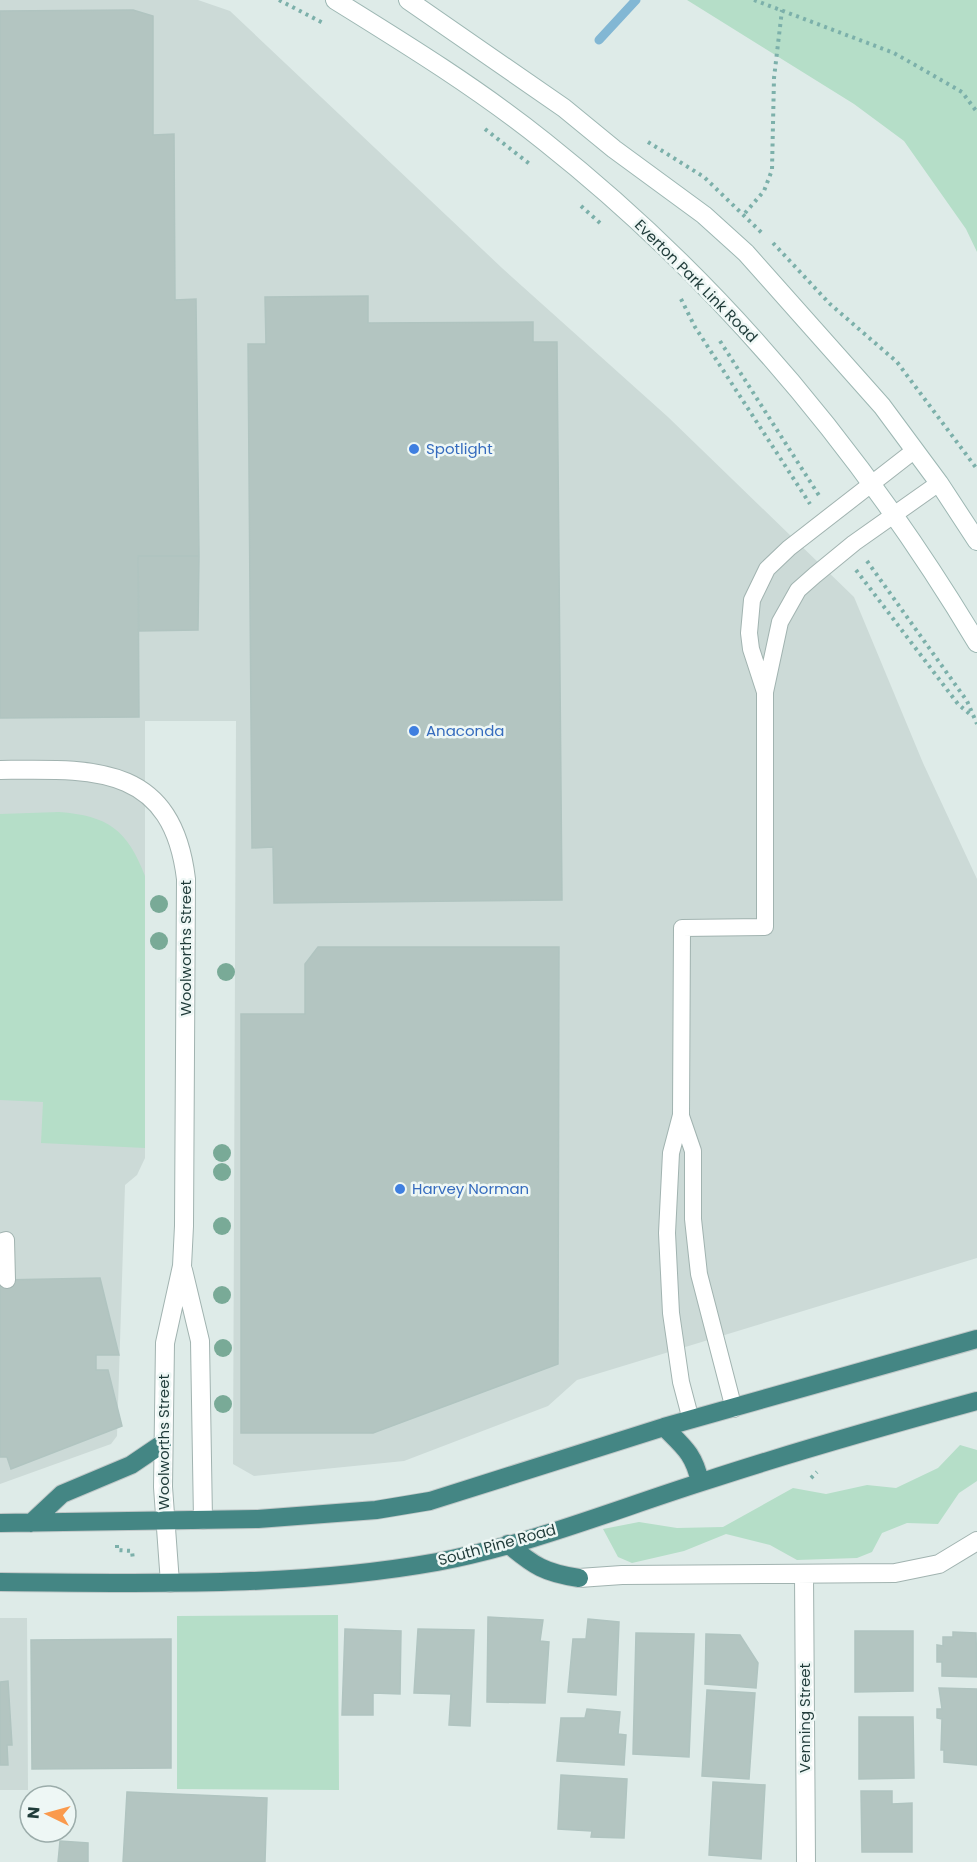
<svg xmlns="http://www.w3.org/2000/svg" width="977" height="1862" font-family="Poppins,sans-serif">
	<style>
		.built { fill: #ccdad7 }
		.green { fill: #b5dec8 }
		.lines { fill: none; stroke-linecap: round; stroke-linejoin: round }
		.stream { stroke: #82b7d4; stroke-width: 9 }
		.building { fill: #b3c5c1; stroke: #b0c4c0; stroke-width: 1.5 }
		.service-casing { stroke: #a1b3b0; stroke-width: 18 }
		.minor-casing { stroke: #a1b3b0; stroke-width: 20 }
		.secondary-casing { stroke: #9db7b3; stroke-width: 20 }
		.trunk-casing { stroke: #c0c8c8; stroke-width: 20 }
		.path { stroke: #7cb0aa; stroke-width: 4; stroke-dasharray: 3 4.5; stroke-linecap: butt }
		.service { stroke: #fff; stroke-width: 16 }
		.minor { stroke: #fff; stroke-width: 18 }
		.secondary { stroke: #fff; stroke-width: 18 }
		.trunk { stroke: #448684; stroke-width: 18 }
		.tree { fill: #79aa97 }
		.shop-dot { fill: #3f7fe0; stroke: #eef7f5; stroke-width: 2 }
		.labels { text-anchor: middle; stroke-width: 5; stroke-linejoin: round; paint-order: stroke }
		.street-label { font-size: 15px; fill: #1f3b39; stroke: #eef7f5 }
		.shop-label { font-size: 15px; fill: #366cbe; stroke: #eef7f5; text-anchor: start }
	</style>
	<rect width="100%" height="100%" fill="#deebe8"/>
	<path class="built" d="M0,0h198l32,11 272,257 166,149 186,180 69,166 54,116v379l-400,122 -29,26 -144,55 -150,15 -21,-12 3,-743h-91v437l-8,17 -12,10 -8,251 -6,8 -111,40z
		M0,1618h27l1,172h-28z"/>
	<path class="green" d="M687,0h290v252l-11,-23 -62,-88 -50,-37z
		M59,812c49,4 68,17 86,64v272l-104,-5 2,-41 -43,-2v-286z
		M960,1445l17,5v31l-18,12 -21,31 -31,-1 -25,10 -10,19 -15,6 -60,2 -27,-15 -44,-11 -42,17 -52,12 -14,-6 -15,-28 36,-7 38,6 46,-1 70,-39 33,6 41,-9 29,3 42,-20z
		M338,1615l1,175 -162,-1v-173z"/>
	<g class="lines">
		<path class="stream" d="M599,40l37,-40"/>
	</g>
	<path class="building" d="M133,10l20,6v119l21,-1 1,166 21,-1 3,257h-61l1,161 -139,1v-707z
		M368,296v27l165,-1v20h24l5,558 -288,3 -1,-56 -21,1 -4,-504h18l-1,-47z
		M138,556h61l-1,74 -59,1z
		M318,947h241l-1,417 -185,69h-132v-419h64v-50z
		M100,1278l19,77h-23v15h12l14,56 -111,43 -4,-12h-7v-177z
		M488,1617l55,3 -3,21 9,1 -4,61 -58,-1z
		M588,1619l31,3 -3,73 -48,-3 5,-53h13z
		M345,1629l56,2 -1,63 -27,-1v22h-31z
		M418,1629l56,1 -4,96 -21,-1 2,-31 -37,-1z
		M855,1631h58v60l-58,1z
		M953,1632l23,1 1,44 -35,-1v-14h-5v-17l6,1v-9h10z
		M636,1633l58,1 -5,123 -56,-3z
		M706,1634l34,1 18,28 -2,25 -51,-4z
		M171,1639v129l-139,1 -1,-129z
		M8,1681l4,64h-5l1,20h-8v-83z
		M939,1688l38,1v76l-33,-3v-12h-3l1,-31 -5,-1v-9h5z
		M707,1690l48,3 -6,86 -47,-3z
		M587,1709l33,3 -2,22 8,1 -2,30 -67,-4 4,-43h24z
		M859,1717h54l1,61 -55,1z
		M561,1775l66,4 -3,59 -33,-1 1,-6 -34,-2z
		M713,1782l52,3 -4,74 -52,-4z
		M861,1791h31v13l20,-1v49h-50z
		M127,1792l140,6 -2,64h-142z
		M60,1841l28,2v19h-30z"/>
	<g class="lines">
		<g class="service-casing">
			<path id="service" d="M765,692l-14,-43 -2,-16 3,-33 15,-31 22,-21 126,-98
				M681,1116l12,35v68l6,55 35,135
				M0,1242l6,-2 1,40
				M691,1420l-10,-38 -10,-69 -4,-80 4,-80 10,-38 1,-187 83,-1v-235l15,-70 18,-32 17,-15 39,-32 85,-60"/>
		</g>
		<g class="minor-casing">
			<path id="minor" d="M0,770c92,-1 172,-7 186,109l-2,347 -2,40 -17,77 -2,144 7,96
				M183,1270l17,71 3,179
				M804,1575l2,287
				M579,1578l43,-3 273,-2 44,-9 38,-23"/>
		</g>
		<g class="secondary-casing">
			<path id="secondary" d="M335,0c71,44 144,89 210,142 174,138 318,311 432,501
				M408,0l156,108 50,41 90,66 42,38 136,153 57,77 38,58"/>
		</g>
		<g class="trunk-casing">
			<path id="trunk" d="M664,1427c20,20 30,27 36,55
				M0,1523l258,-4 118,-9 54,-9 234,-74 313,-88
				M31,1523l31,-29 69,-29 31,-21
				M508,1544c26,22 37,29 71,34
				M0,1582c146,1 292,6 437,-20 91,-17 177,-52 265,-80 91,-30 183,-56 275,-81"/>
		</g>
		<path class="path" d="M279,0l44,23
			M754,0l140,53 68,39 15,20
			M485,129l46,36
			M648,142l56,35 59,57
			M581,206l19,17
			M745,213l19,-22 8,-21 2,-92 8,-68
			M773,243l57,61 67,58 80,107
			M681,299l14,28 115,177
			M720,341l100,156
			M867,561l100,140 10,23
			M856,570l102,134 14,12
			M811,1478l6,-6
			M117,1545v5l15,1 1,9"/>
		<use href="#service" class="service"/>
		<use href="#minor" class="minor"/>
		<use href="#secondary" class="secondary"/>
		<use href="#trunk" class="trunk"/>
	</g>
	<g class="tree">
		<circle cx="159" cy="904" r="9"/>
		<circle cx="159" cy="941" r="9"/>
		<circle cx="226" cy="972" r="9"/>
		<circle cx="222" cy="1153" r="9"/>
		<circle cx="222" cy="1172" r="9"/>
		<circle cx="222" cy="1226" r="9"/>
		<circle cx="222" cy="1295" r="9"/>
		<circle cx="223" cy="1348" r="9"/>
		<circle cx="223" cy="1404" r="9"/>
	</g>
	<g class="shop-dot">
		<circle cx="414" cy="449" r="6"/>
		<circle cx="414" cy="731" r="6"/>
		<circle cx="400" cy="1189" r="6"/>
	</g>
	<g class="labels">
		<g class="street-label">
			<text transform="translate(696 281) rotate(45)" y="5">Everton Park Link Road</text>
			<text transform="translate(186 948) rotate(-90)" y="5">Woolworths Street</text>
			<text transform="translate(164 1442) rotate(-90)" y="5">Woolworths Street</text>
			<text transform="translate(497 1545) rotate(-15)" y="5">South Pine Road</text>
			<text transform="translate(805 1718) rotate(-90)" y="5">Venning Street</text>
		</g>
		<g class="shop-label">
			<text x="426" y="454">Spotlight</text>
			<text x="426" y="736">Anaconda</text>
			<text x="412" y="1194">Harvey Norman</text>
		</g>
	</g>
	<g transform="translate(48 1814) rotate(275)"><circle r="28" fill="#eef7f5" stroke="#9bacaa" stroke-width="1.5"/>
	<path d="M0-4.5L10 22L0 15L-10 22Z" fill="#fa9a4d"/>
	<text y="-9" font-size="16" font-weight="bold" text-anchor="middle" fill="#1f3b39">N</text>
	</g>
</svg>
